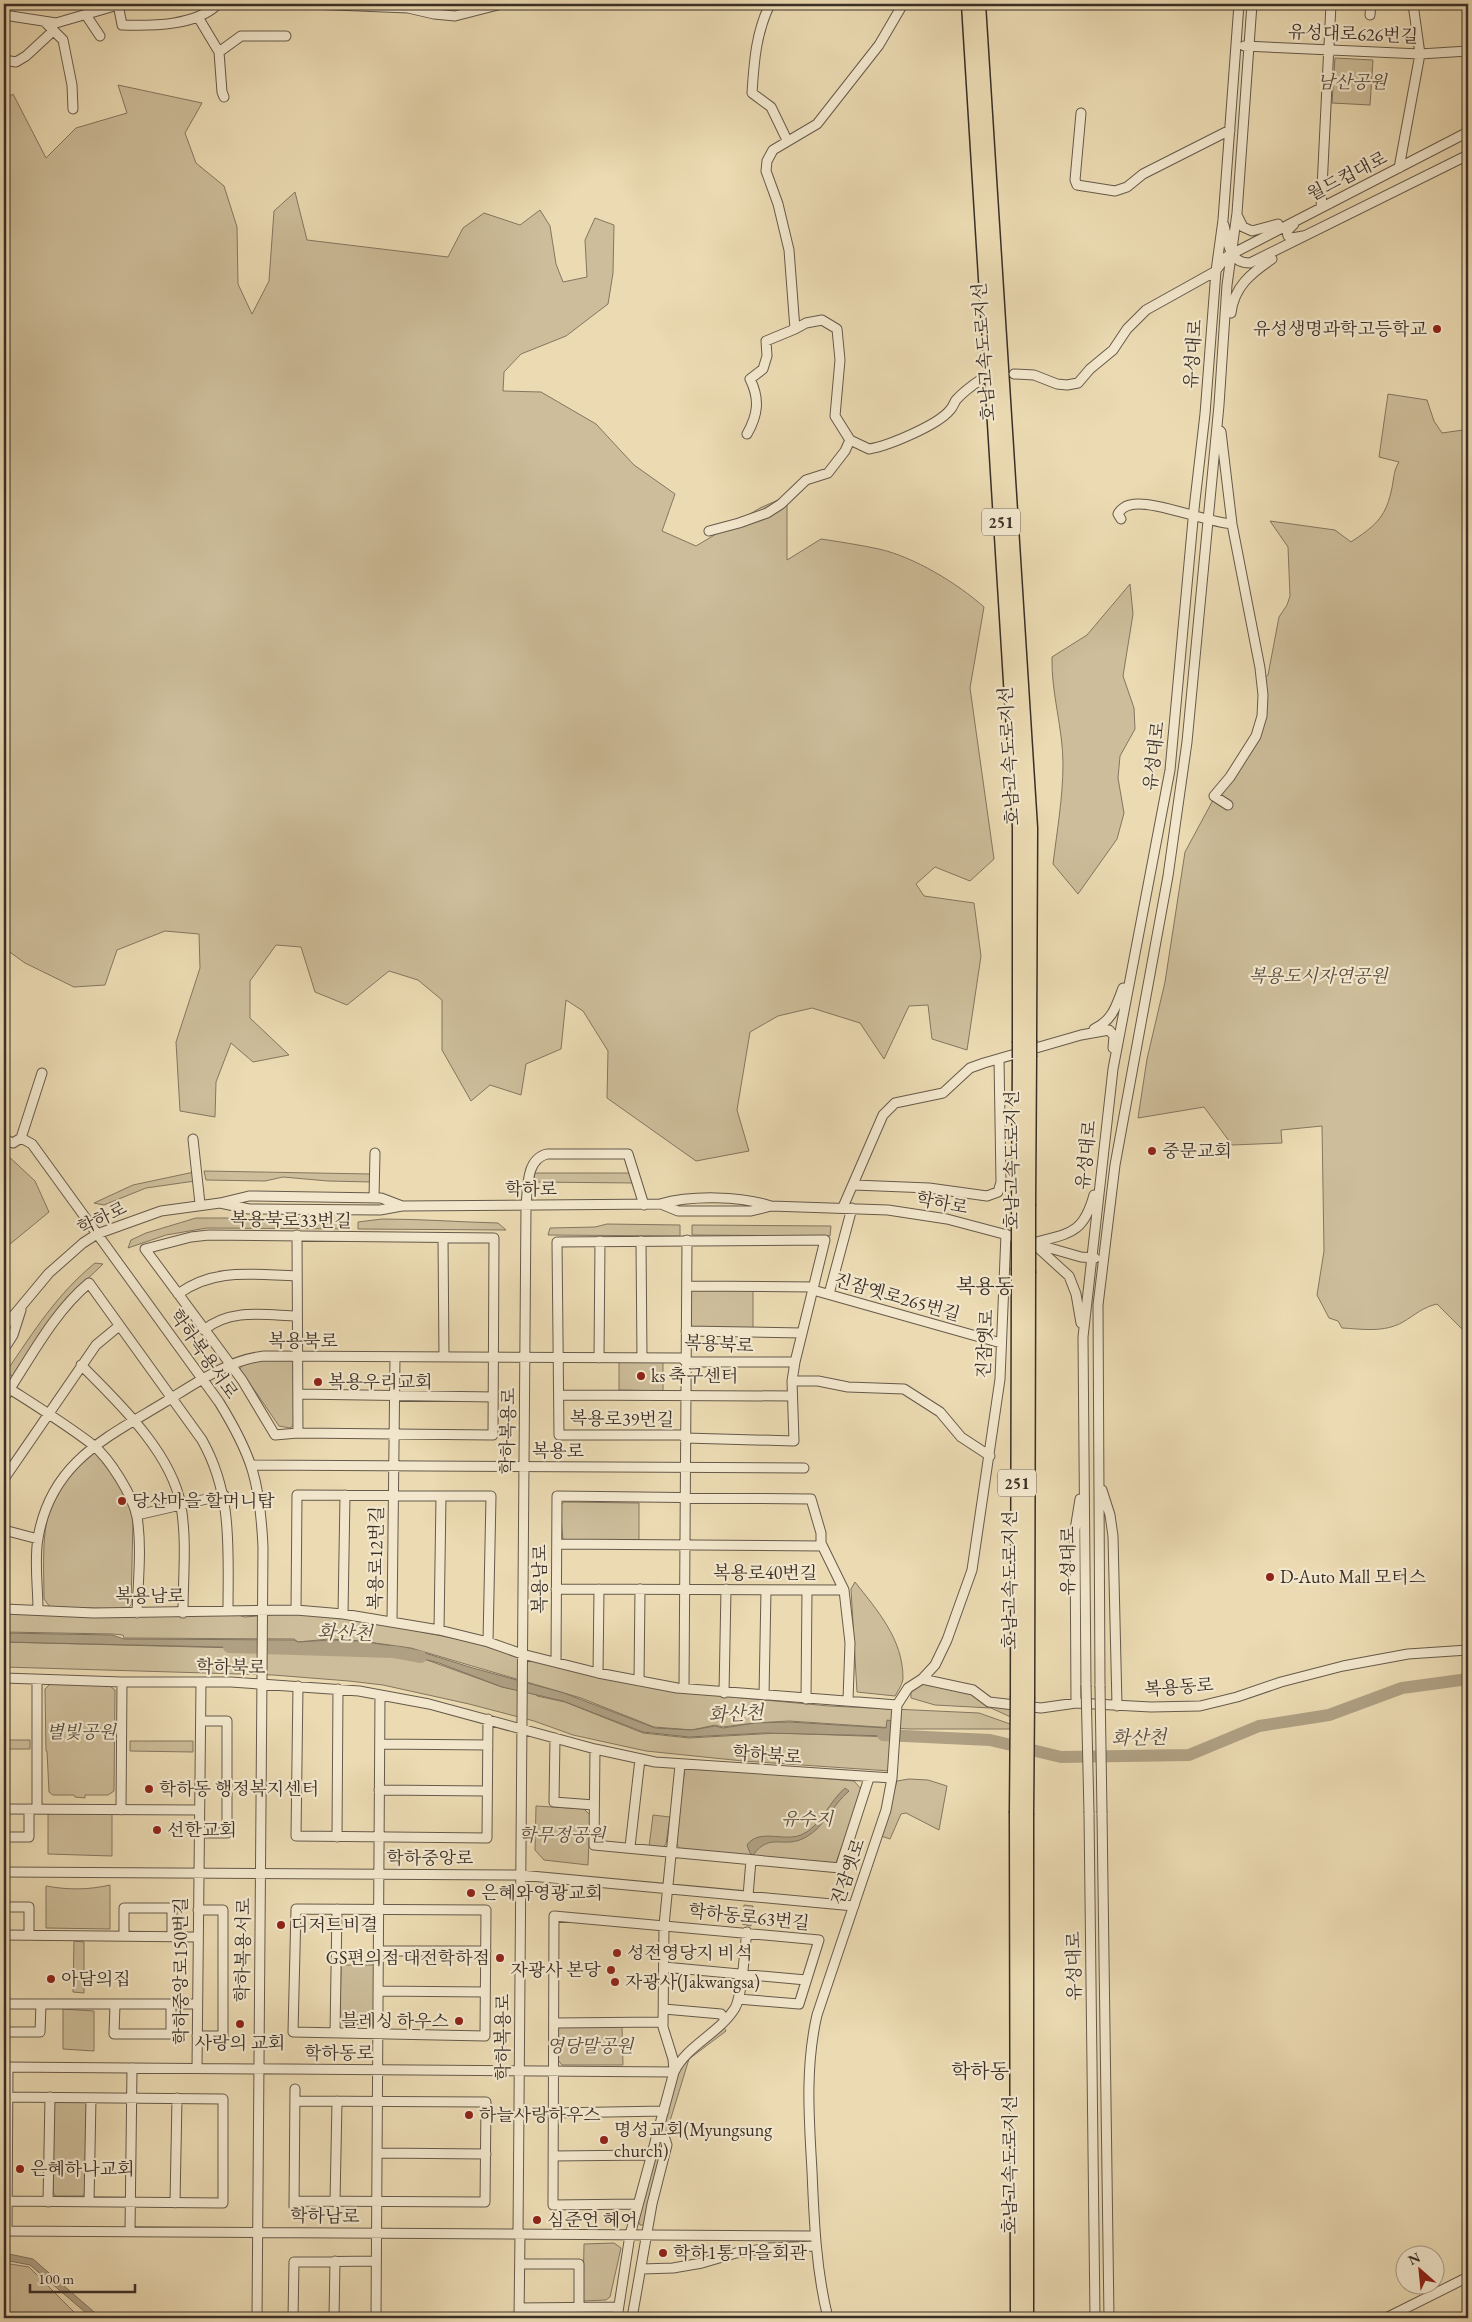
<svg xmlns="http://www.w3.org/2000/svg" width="1472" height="2322" font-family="'EB Garamond','Noto Serif KR',serif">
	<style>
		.green { fill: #cdbd9a; stroke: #847660 }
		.water { fill: #afa083; stroke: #80735e }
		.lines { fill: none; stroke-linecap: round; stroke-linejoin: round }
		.river { stroke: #afa083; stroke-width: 12 }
		.minor-casing { stroke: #665a4a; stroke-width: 11 }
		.highway-casing { stroke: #3a2f27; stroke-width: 15 }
		.minor { stroke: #f2e7cd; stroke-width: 9 }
		.highway { stroke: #ebdab2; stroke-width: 12 }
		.minor-bridge-casing { stroke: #665a4a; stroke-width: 11; stroke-linecap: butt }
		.highway-bridge-casing { stroke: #3a2f27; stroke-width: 15; stroke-linecap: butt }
		.minor-bridge { stroke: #f2e7cd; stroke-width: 9 }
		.highway-bridge { stroke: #ebdab2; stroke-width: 12 }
		.poi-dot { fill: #8f2418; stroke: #f2e7cd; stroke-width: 2 }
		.labels { text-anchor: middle; stroke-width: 4.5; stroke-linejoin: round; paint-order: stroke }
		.shield { fill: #f2e7cd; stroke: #716659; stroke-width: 1 }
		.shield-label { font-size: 16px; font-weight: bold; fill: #3a2f27 }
		.street-label { font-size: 18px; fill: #3a2f27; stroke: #f2e7cd }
		.park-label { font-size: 18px; font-style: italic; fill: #574b3e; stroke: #f2e7cd }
		.poi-label { font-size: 18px; fill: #3a2f27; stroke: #f2e7cd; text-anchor: start }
		.water-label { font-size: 19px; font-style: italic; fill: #574b3e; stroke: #f2e7cd }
		.quarter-label { font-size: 20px; fill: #3a2f27; stroke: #f2e7cd }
	</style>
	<rect width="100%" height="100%" fill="#ebdab2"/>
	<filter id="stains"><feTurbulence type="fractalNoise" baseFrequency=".004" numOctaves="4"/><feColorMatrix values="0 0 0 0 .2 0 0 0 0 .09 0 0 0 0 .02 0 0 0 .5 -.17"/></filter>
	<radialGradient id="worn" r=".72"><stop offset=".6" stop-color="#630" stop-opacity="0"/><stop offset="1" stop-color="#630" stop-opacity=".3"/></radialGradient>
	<path class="green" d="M1335,58l38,2 -3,45 -38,-2z
		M118,85l84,18 -17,30 11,30 28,23 13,41 1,57 14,30 17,-33 5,-70 21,-19 12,48 141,17 15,-29 21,-15 36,12 20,-15 10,16 6,38 7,18 24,-5 -2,-37 10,-22 19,7 -1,48 -5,31 -42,32 -45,18 -17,18 -1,19 38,1 55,32 38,41 41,29 -13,37 34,15 64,-38 27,-12v64l34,-21c20,3 39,6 58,10 35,8 78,34 105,58l-14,81 24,171 -24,22 -35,-14 -19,17 8,12 50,7 7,53 -14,94 -35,-11 -4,-34 -19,1 -25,53 -24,-36 -48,-15 -34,8 -28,16 -13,78 12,41 -53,10 -89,-63 1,-47 -25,-40 -17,-11 -5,49 -35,15 -5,31 -31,-10 -19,16 -29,-51v-50l-24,-20 -29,-9 -42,34 -32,-13 -14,-45 -25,-2 -26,36v37l39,37 -36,7 -22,-19 -15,39 -1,35 -35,-6 -4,-69 24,-74 -1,-34 -34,-3 -48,19 -12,35 -31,2 -49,-24 -21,-15v-848l9,-6 33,64 30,-30 51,-15z
		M1388,394l39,6 7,21 8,12 21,-3 5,-6v911l-31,-31c-14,3 -22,11 -34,18 -19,11 -41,7 -61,6l-4,-7 -9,-3 -12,-23 7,-44 -2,-125 -41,4 1,13 -50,2 -28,-38 -66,11 9,-59 18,-77 20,-130 28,-52 -4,-5c28,-31 58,-68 49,-112l10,-8 11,-58 8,-12 3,-9 -2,-49 -18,-26 65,9 16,12c22,-15 34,-23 40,-50 3,-11 2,-21 8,-30l-20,-5z
		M1130,584l3,30 -10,62 11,32 1,21 -15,27 -2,22 6,35 -7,26 -39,55 -25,-30c4,-33 10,-67 10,-100 0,-36 -12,-71 -11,-107l35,-22z
		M4,1152l31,29 14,31 -45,37z
		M204,1171l167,3v8l-43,-1 -45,-4 -18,4 -59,-1z
		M194,1172l1,9 -49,7 -42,17 -10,-2 39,-18z
		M535,1173h100v10l-102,-1z
		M196,1218h125l29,4 -1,7 -142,-1 -41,7 -38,13 3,-8 15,-7z
		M382,1219c39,0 77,3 116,4l8,7 -148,-1v-7z
		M607,1224l73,1v11l-132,-1 2,-7 45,-1z
		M692,1225l139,1 -1,10 -138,-1z
		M95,1263l8,1 -28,27 -60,87 -9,-6c28,-41 51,-78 89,-109z
		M695,1289h58v39l-60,-1 -3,-3v-31z
		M291,1358l4,3 1,62 -6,5 -11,-2 -39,-57 6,-9z
		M619,1361h44v30l-44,-1z
		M92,1451h5l28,39 10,28 -2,2 -2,85 -4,4 -77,-2 -6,-8c0,-39 -5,-84 19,-117 8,-12 20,-21 29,-31z
		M564,1502l75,1v37h-76l-3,-34z
		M855,1582c22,28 48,57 48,96 0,5 -5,13 -8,18l-38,-4 -6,-103z
		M4,1612l164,4 66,-2 11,3 35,-3 41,1 44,6 108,21 36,12 180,39 140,13 150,7 34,12v4h-104l-120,-8 -34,2 -33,4 -7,-2 -23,5 -38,-3 -73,-29 -170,-50 -50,-7 -32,-2 -31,3 -4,-3 -170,-1 -1,-3 -11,-1 -108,-2z
		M4,1642l389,10 34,8 75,27 32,6 3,3 28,6 78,31 46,5 89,-5 113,4 -1,34 -147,-10 -97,-10 -73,-16 -39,-14 -65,-17 -86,-19 -34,-4 -76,-6 -269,-8z
		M922,1682l50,10 41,16v10l-22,-10 -56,-3 -24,-7v-7z
		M51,1683l59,3 5,4 -1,101 -6,4h-23v3l-10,-1 -1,-2h-21l-4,-3 -2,-41h-1l-1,-62z
		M4,1740h26v9h-26z
		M130,1741h63v11l-63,-1z
		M685,1767l169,14 8,9 -26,73 -156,-14 -5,-7z
		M909,1779l19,1 19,6 -8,44 -33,-17 -5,1 -11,25 -9,-3 16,-55z
		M536,1806l48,3 6,6 -2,50 -44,-5 -9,-10z
		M48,1809l64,4v43l-64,-2z
		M653,1815l17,2 -4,27 -4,4 -13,-1z
		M110,1885v44l-64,-1v-42c22,4 42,4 64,-1z
		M744,1905l9,1 -2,20 -9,-2z
		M74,1941l10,1v51l-11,-1z
		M341,1965h34v57l-4,3 -27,-1 -4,-3z
		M63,2009l31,2v40l-31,-2z
		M561,2026h61l1,39h-61l-4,-5v-31z
		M723,2026l3,5 -37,28 -23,75h-2l-2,-3 17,-65z
		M57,2098l30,4 -1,91 -4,3h-27l-2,-4v-89z
		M659,2138l5,7 -20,80h-4l-2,-4z
		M614,2243l7,5 -11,49 -4,3 -23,1 1,-57z
		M4,2263l25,4 51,51h-76z"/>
	<path class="water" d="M4,1633l108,2 12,4 170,1 4,2 32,-2 30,1 52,8 61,19 91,25 91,35 37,2 23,-4 8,2 32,-5 35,-1 96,6 1,-8 6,1 -1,15 -128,-3 -75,4 -46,-5 -80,-31 -61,-14 -63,-24 -46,-12 -389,-9z
		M845,1788l4,3c-17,14 -24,36 -43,46 -22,13 -35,-6 -53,18l-3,-2 -3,-8c12,-17 36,-3 54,-10 20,-8 28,-34 44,-47z
		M4,2253l29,6 68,59h-9l-62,-53 -26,-5z"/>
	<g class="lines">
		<path class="river" d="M229,1647l165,5 27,5
			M883,1735l107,5 71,17 128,-2 70,-29 70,-11 73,-27 66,-9"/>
		<g class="minor-casing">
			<path id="minor" d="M118,4l4,21c30,1 74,1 96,-21
				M310,4l98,4 26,6 21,2 47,-12
				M770,4c-14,29 -16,57 -18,89l19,14 16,33
				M903,4l-24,41 -62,79 -44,26 -6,11 -1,10 12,33 11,46 6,79 11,-6 16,-3 15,9 3,31 -5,56 15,24 19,9c19,-3 69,-24 81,-39 3,-3 4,-7 6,-10 8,-9 18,-16 27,-22
				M4,5l9,-1
				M4,15l52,8 62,-18
				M86,15l14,21
				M1370,15l1,-11
				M198,17l21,35 3,40 2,5
				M46,23l17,17 9,45 1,24
				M1244,46l176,8 48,-3
				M219,52l22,-16h45
				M4,60l12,2 10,-6 27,-25
				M1081,113l-6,67 2,5 38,6 12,-4 16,-13 87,-44
				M1399,168l21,-114 -7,-50
				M1321,208l10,-204
				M1237,215l6,12 9,4 26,-7
				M1294,224l-7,7 1,5 4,2 11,-2
				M1224,225c4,17 4,38 26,38l218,-108
				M1217,269l9,-12 242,-125
				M1231,313c3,-26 20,-40 41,-54
				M1014,374l20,1 23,9 10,1 11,-2 12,-14 23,-19 14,-21 19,-19 70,-39
				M1218,429l3,3 11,92 28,144 3,27 -1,21 -6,20 -26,41 -16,19 14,9
				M747,434c11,-19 13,-35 3,-55l13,-10 4,-13 -1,-15 29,-12
				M1121,519l-3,-5c2,-4 7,-8 12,-9 21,-6 76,17 102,19
				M709,531l30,-8 28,-10 14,-9 25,-24 22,-7 17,-22 5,-11
				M1094,1029c19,-9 22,-23 29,-41
				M21,1138l11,6 187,258c34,55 41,81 44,145l-6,771
				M4,1139l9,4 8,-5 21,-65
				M193,1139l7,65
				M854,1185l75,3 58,8 11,-4 3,-10 -2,-123
				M374,1198l1,-45
				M220,1203l29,6 131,1 22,-4 258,-2c32,-9 80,-8 111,2
				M661,1204l17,7h73l20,-5 117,4 59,9 64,17
				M843,1207l40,-92 12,-12 48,-10 27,-25 14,-5 97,-28 28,-5 5,6 -1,12
				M209,1235l285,3 -1,197 -195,-2 -23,2 -33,-55 -97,-131 46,-12z
				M297,1235l1,198
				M443,1238l1,119
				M825,1240l-30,122 -3,19 2,60 -109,-3 -3,-3h-123l-2,-193z
				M641,1241l1,117
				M1025,1241l56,16 14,1
				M1033,1243c36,-10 50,-8 61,-48
				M1035,1245l34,31 7,18 5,29
				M687,1286l127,1
				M813,1290l188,53
				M178,1294c37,-27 76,-19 119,-18
				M829,1294l23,-86
				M4,1327l45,-54 34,-30 14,-9 64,-23 59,-8 29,-7 132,2 21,8
				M204,1330c26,-22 61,-15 93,-14
				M686,1331l116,2
				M4,1349l9,-14 8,-25
				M599,1358l1,-117
				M81,1365c37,37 91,88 100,141 6,35 2,72 2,107
				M792,1381h26l30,6 56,2 36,23 21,25 29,19
				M10,1389c28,18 57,36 83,56 17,14 40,51 44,72 5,30 1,65 0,96
				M298,1394l195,3
				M559,1395l233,1
				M4,1398c26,-39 49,-85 85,-115l113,157c31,55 26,110 26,171
				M252,1465l552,3
				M4,1479l92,-134 23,-19
				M1102,1490l8,25 3,21 4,170
				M137,1515l87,-20
				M4,1530l34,9
				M557,1544l265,2
				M556,1589l288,1
				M4,1609l90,4 202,-3 47,4 96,16 49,12 34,12 76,19 79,15 220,17
				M38,1610c0,-23 -4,-49 0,-72 13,-76 68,-100 127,-136 31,-19 63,-42 99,-46l418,2 4,4h109
				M296,1610l1,-115 194,1 -3,146
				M343,1614l2,-119
				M392,1622l3,-265
				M439,1630l2,-134
				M556,1662l1,-166 254,3 10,34v10l23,47 6,53 -2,57
				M598,1673l1,-84
				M4,1678l118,4h109l128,9 70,13 166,45 60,13 237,16
				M922,1679l51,11 16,12 52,6 35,-5 75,4 49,-1 37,-9 44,-15 62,-16 65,-12 60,-4
				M37,1680v129
				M639,1681l1,-92
				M1086,1685l-3,-348 30,-268 57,-299 24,-261 11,-95 11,-143 7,-51 16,-216
				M298,1686l-2,150 191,2 1,-119
				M1100,1686l-2,-381 17,-140 53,-289 19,-134 32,-337 8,-120 10,-72 15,-209
				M684,1688l3,-448
				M724,1693l2,-104
				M764,1695l2,-105
				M806,1699l1,-109
				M1076,1703l-1,-173 5,-31
				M555,1738l-1,64 40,3
				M380,1744l108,1
				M595,1749l-1,96 246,23 29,-90
				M379,1790l108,1
				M4,1809l195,1
				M121,1810l1,-128
				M1089,1813l6,505
				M1102,1813l7,505
				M199,1833h28v-112h-26
				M4,1837h25v-28
				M337,1837l1,-148
				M630,1847l10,-88
				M4,1872l516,3 334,31
				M748,1896l3,-36
				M4,1907h25v28
				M296,1909l190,1 -1,126 -192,-4z
				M4,1935l194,2
				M124,1936v-28h48v28
				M378,1951h108
				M664,1967l142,13
				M378,1991l107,1
				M4,2004h193
				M115,2004l-1,30h57v-30
				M664,2009l57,5 4,5
				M554,2023l109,-1
				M4,2032h36l1,-28
				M335,2033l2,-124
				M197,2036h26v-126h-25
				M4,2067l670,5
				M197,2068l4,-386
				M674,2071l-1,-12 -10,-32 1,-102 16,-160
				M4,2097l219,2v104l-219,-2
				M554,2113l110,-2
				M377,2153l109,1
				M553,2156l99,-1
				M294,2201l191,1 1,-100 -191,-1
				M48,2202l2,-105
				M89,2202l2,-104
				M335,2202l2,-101
				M175,2203l2,-105
				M638,2204l-85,1 1,-289 265,24 -20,64 -61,-5
				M294,2207l1,-118
				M4,2231l811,5
				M7,2231l1,-164
				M130,2231l2,-163
				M518,2234l8,-1028c2,-19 0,-47 21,-52h81l16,51
				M520,2264h59v44
				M642,2269l31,-1 29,-5 34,-10 33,-5 47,-2
				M519,2308l99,-1
				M550,2308v10
				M293,2318l1,-56 82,-1
				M334,2318l1,-57
				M376,2318l4,-623
				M519,2318l1,-84
				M617,2318l13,-83 44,-163c13,-27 46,-39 61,-64 8,-14 9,-57 12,-76
				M632,2318l20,-114 15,-59 -2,-6 -7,-5
				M828,2318c-12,-48 -14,-98 -16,-147 -3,-53 -7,-104 5,-156l69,-205 6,-32 5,-73 11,-17 14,-9 13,-14 12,-25 25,-70 28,-191 6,-145
				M1386,2318l82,-41"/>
		</g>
		<g class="highway-casing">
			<path id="highway" d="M968,4l51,823v214
				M979,4l52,824 -1,212
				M1018,1202l1,-144
				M1029,1204l1,-147
				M1017,1696l1,-426
				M1028,1697l1,-424
				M1016,1813l1,505
				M1027,2318v-503"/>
		</g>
		<use href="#minor" class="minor"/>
		<use href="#highway" class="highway"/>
		<g class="minor-bridge-casing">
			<path id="minor-bridge" d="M1086,1685l3,128
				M1100,1686l2,127"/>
		</g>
		<g class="highway-bridge-casing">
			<path id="highway-bridge" d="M1030,1057v-17
				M1019,1058v-17
				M1018,1270v-68
				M1029,1273v-69
				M1016,1813l1,-117
				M1027,1815l1,-118"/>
		</g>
		<use href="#minor-bridge" class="minor-bridge"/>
		<use href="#highway-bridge" class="highway-bridge"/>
	</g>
	<g class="poi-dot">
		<circle cx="1437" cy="329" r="5"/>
		<circle cx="1152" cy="1151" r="5"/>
		<circle cx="641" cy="1376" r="5"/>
		<circle cx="318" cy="1382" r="5"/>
		<circle cx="122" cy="1501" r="5"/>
		<circle cx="1270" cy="1577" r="5"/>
		<circle cx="149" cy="1789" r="5"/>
		<circle cx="157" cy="1830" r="5"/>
		<circle cx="471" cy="1893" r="5"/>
		<circle cx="281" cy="1925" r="5"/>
		<circle cx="617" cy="1953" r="5"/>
		<circle cx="500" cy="1958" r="5"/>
		<circle cx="611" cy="1970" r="5"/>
		<circle cx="51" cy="1979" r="5"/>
		<circle cx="615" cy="1982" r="5"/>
		<circle cx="459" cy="2021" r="5"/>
		<circle cx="240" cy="2024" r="5"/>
		<circle cx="469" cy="2115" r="5"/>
		<circle cx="604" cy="2140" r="5"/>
		<circle cx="20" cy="2169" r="5"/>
		<circle cx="537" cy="2220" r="5"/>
		<circle cx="663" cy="2253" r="5"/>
	</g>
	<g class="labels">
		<g class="shield">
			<rect x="982" y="508.5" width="38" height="27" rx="4"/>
			<rect x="998" y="1469.5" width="38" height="27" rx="4"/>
		</g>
		<g class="shield-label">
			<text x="1001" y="528">251</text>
			<text x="1017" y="1489">251</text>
		</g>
		<g class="street-label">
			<text transform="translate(1353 34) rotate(2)" y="6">유성대로626번길</text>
			<text transform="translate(1347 176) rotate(-27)" y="6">월드컵대로</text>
			<text transform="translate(984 352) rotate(-94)" y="6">호남고속도로지선</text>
			<text transform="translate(1193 354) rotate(-86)" y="6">유성대로</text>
			<text transform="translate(1009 756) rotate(-93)" y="6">호남고속도로지선</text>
			<text transform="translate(1154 756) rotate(-83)" y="6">유성대로</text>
			<text transform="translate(1086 1155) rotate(-84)" y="6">유성대로</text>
			<text transform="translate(1012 1160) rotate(-90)" y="6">호남고속도로지선</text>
			<text x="531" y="1195">학하로</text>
			<text transform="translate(942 1203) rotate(11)" y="6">학하로</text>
			<text transform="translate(102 1218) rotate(-26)" y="6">학하로</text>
			<text transform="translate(291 1220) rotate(1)" y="6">복용북로33번길</text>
			<text transform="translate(897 1297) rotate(16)" y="6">진잠옛로265번길</text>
			<text x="303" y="1347">복용북로</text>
			<text transform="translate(719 1344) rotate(3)" y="6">복용북로</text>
			<text transform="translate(985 1344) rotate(-87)" y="6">진잠옛로</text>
			<text transform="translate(204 1354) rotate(55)" y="6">학하복용서로</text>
			<text transform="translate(622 1419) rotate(1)" y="6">복용로39번길</text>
			<text transform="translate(508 1431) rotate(-89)" y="6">학하복용로</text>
			<text x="558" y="1457">복용로</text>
			<text transform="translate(376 1558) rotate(-89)" y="6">복용로12번길</text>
			<text transform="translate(1068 1561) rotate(-90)" y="6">유성대로</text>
			<text x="765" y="1579">복용로40번길</text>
			<text transform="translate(540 1579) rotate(-90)" y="6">복용남로</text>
			<text transform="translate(1010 1580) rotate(-90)" y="6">호남고속도로지선</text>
			<text x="150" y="1602">복용남로</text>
			<text transform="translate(231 1667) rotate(1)" y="6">학하북로</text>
			<text transform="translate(1179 1687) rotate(-4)" y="6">복용동로</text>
			<text transform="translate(767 1755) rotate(4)" y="6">학하북로</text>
			<text x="430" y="1864">학하중앙로</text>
			<text transform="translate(848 1872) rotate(-71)" y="6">진잠옛로</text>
			<text transform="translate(749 1917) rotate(6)" y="6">학하동로63번길</text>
			<text transform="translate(243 1950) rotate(-89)" y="6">학하복용서로</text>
			<text transform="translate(1074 1966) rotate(-91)" y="6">유성대로</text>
			<text transform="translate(181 1971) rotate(-90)" y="6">학하중앙로150번길</text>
			<text transform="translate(503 2037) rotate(-90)" y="6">학하복용로</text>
			<text x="339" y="2059">학하동로</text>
			<text transform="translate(1010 2165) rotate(-90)" y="6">호남고속도로지선</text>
			<text transform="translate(325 2216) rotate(1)" y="6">학하남로</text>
		</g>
		<g class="park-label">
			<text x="1352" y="88">남산공원</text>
			<text x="1318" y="982">복용도시자연공원</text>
			<text x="81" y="1738">별빛공원</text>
			<text x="807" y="1825">유수지</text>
			<text x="562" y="1841">학무정공원</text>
			<text x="590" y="2052">영당말공원</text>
		</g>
		<g class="poi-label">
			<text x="1427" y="335" text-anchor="end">유성생명과학고등학교</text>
			<text x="1162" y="1157">중문교회</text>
			<text x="651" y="1382">ks 축구센터</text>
			<text x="328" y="1388">복용우리교회</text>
			<text x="132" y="1507">당산마을 할머니탑</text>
			<text x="1280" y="1583">D-Auto Mall 모터스</text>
			<text x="159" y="1795">학하동 행정복지센터</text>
			<text x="167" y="1836">선한교회</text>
			<text x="481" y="1899">은혜와영광교회</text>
			<text x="291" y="1931">디저트비결</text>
			<text x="627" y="1959">성전영당지 비석</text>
			<text x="490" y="1964" text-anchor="end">GS편의점 대전학하점</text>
			<text x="601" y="1976" text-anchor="end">자광사 본당</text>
			<text x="61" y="1985">아담의집</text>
			<text x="625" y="1988">자광사(Jakwangsa)</text>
			<text x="449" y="2027" text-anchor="end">블레싱 하우스</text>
			<text x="240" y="2049" text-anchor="middle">사랑의 교회</text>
			<text x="479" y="2121">하늘사랑하우스</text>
			<text x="614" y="2136">명성교회(Myungsung<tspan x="614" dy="21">church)</tspan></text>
			<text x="30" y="2175">은혜하나교회</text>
			<text x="547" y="2226">심준언 헤어</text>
			<text x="673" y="2259">학하1통 마을회관</text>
		</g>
		<g class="water-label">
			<text transform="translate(345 1632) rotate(2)" y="7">화산천</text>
			<text transform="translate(736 1713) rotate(-3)" y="7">화산천</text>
			<text transform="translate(1139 1737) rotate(-1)" y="7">화산천</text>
		</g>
		<g class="quarter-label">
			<text x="985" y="1293">복용동</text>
			<text x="980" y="2078">학하동</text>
		</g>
	</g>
	<rect width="1472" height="2322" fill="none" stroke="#ebdab2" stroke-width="20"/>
	<rect x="5" y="5" width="1462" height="2312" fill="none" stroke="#3a2f27" stroke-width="2.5"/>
	<rect x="10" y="10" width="1452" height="2302" fill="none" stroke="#3a2f27"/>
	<g transform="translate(1420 2270) rotate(333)"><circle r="24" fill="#f2e7cd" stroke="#a89d8b"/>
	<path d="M0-4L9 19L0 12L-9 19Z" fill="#8f2418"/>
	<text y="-8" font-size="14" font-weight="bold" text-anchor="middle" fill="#3a2f27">N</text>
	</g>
	<path d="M30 2284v8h105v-8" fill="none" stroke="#3a2f27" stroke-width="2.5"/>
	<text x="38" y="2284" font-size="15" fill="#3a2f27" stroke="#f2e7cd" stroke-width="4" paint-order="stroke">100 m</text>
	<rect width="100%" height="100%" filter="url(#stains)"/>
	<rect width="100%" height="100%" fill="url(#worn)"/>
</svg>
